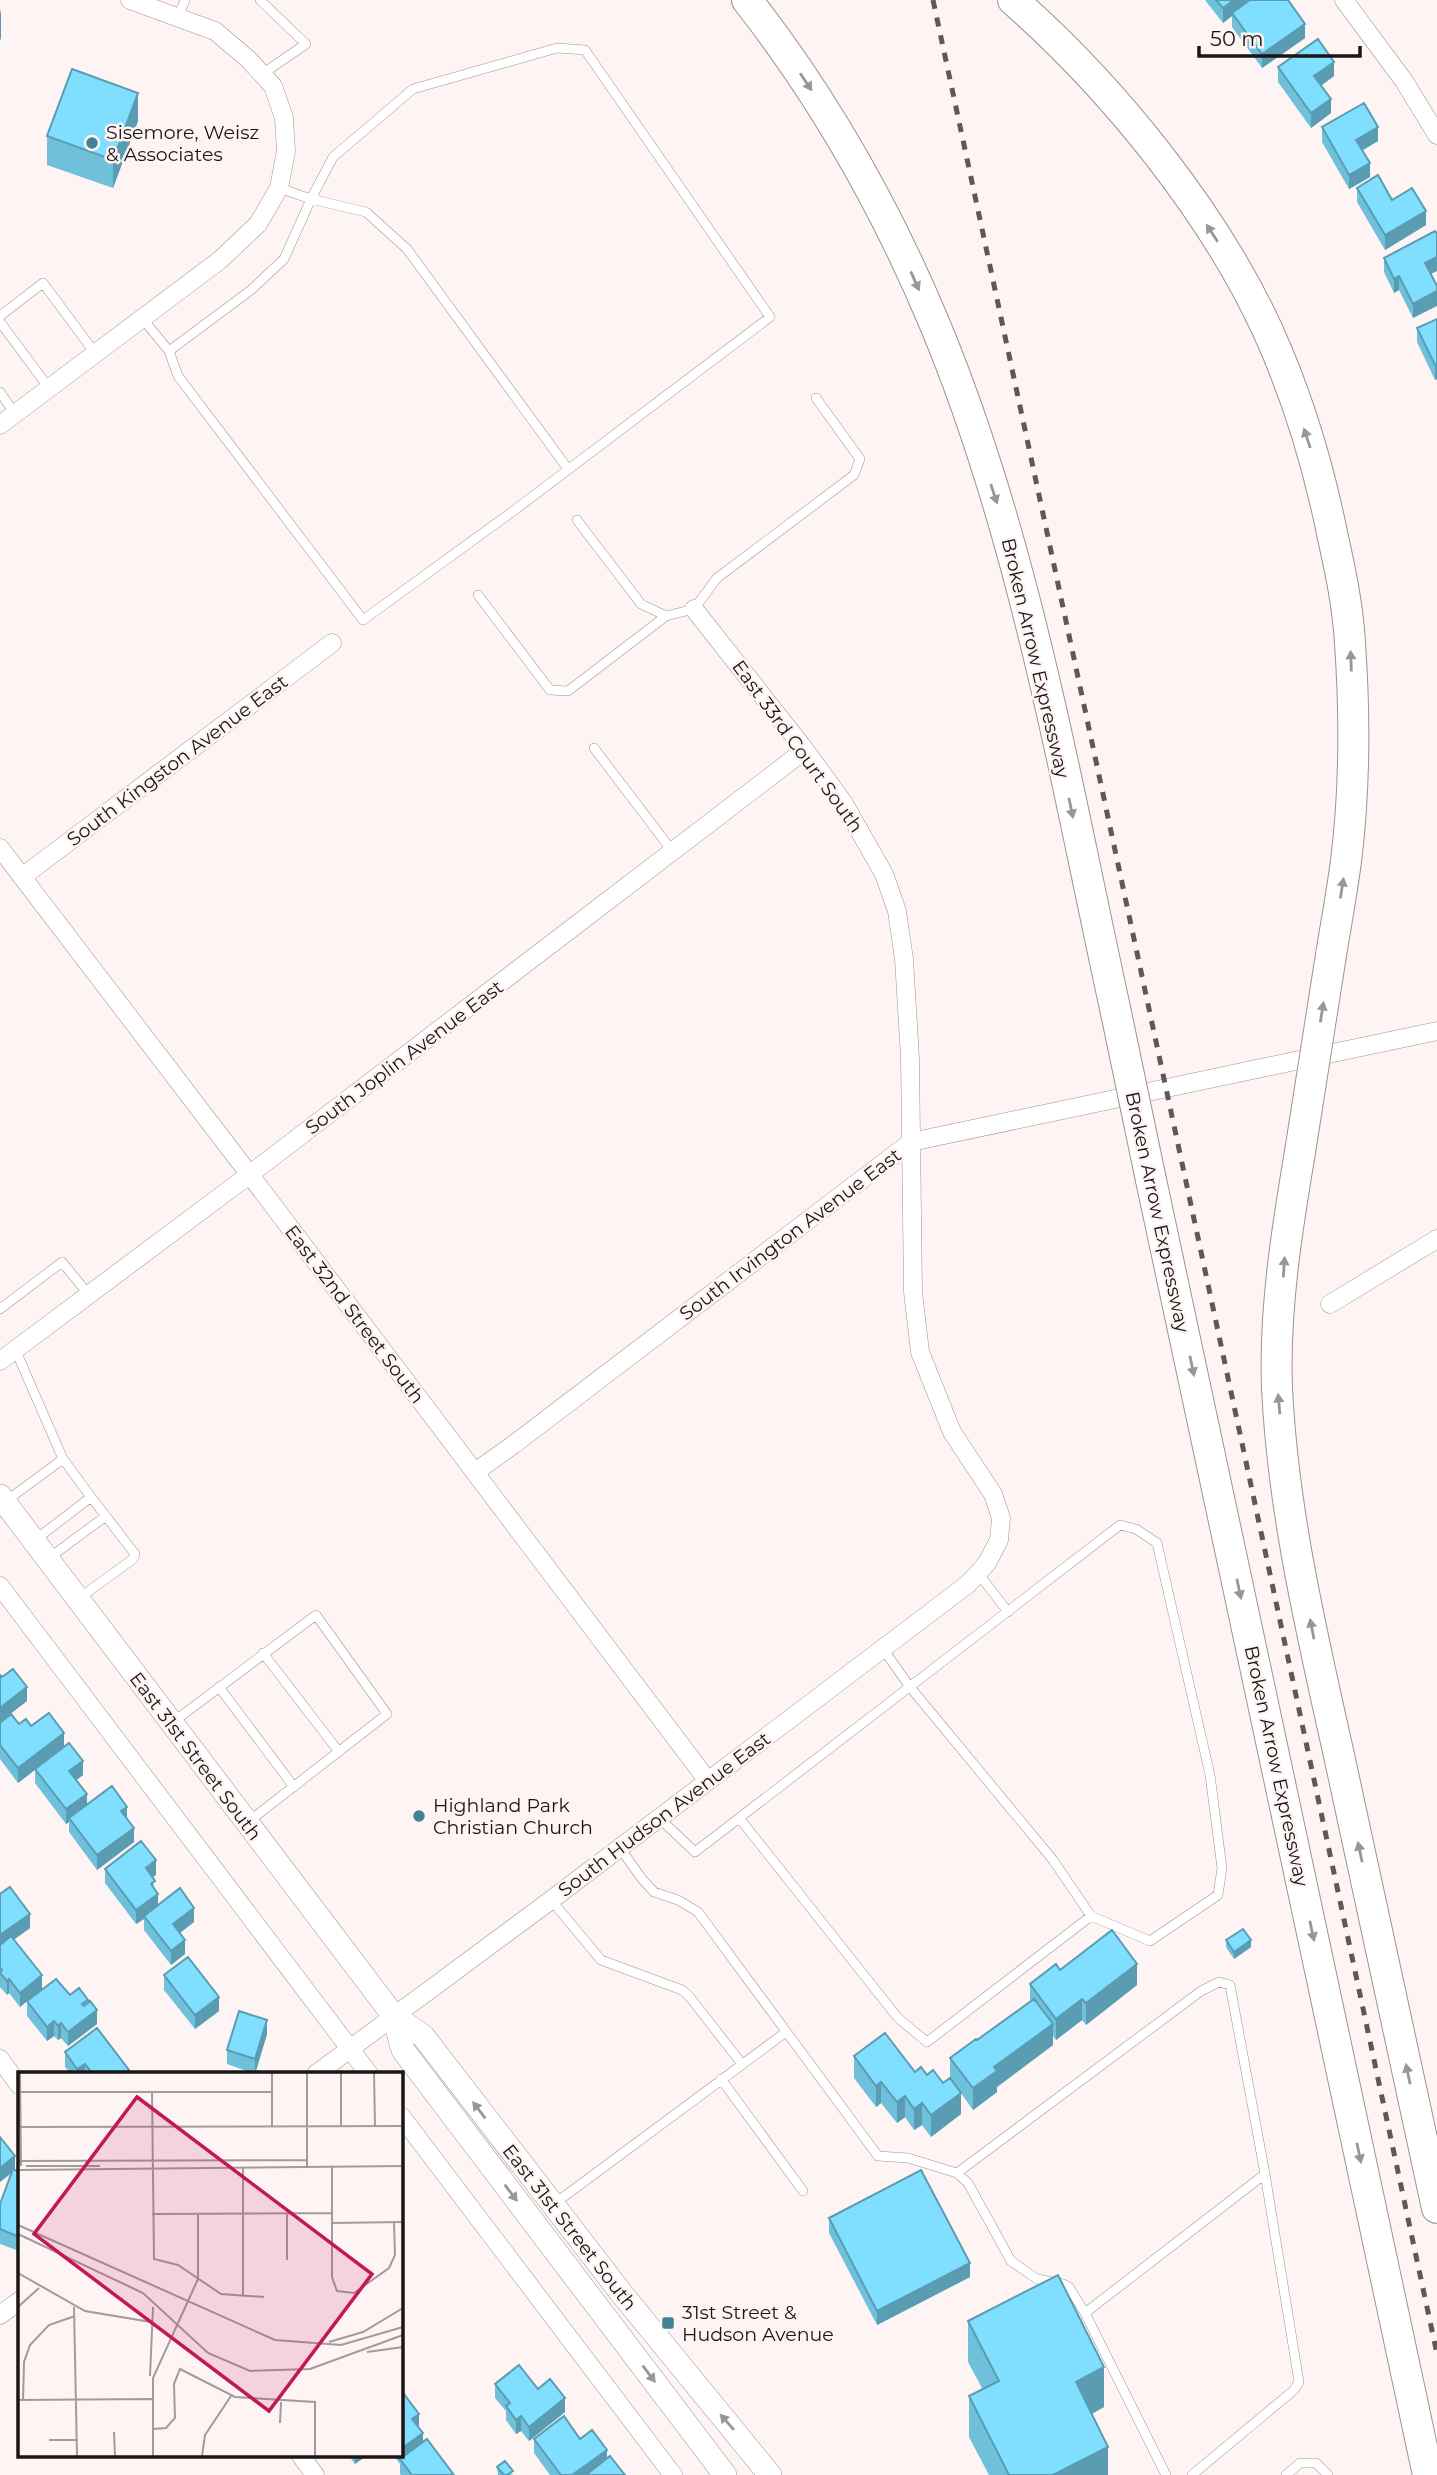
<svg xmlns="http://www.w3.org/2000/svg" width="1437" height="2475" font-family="Montserrat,sans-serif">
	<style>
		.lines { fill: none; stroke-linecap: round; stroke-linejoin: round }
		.service-casing { stroke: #9e9392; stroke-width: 10 }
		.minor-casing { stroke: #9e9392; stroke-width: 19 }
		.secondary-casing { stroke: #9e9392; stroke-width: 24 }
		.motorway-casing { stroke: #9e9392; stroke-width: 32 }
		.service { stroke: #fff; stroke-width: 9 }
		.minor { stroke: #fff; stroke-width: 18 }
		.secondary { stroke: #fff; stroke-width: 23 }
		.motorway { stroke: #fff; stroke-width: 30 }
		.rail { stroke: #5e5958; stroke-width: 5; stroke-dasharray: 9 9; stroke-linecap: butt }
		.motorway-bridge-casing { stroke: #9e9392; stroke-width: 32; stroke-linecap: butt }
		.motorway-bridge { stroke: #fff; stroke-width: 30 }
		.wall { fill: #6ec0db }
		.shaded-wall { fill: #5a9cb2 }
		.building { fill: #80dfff; stroke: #5a9cb2; stroke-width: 2 }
		.oneway { fill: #989696 }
		.poi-dot { fill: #428095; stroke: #fef4f3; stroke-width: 2.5 }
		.labels { text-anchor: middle; stroke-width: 5; stroke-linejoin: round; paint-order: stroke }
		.poi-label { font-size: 19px; fill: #191615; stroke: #fef4f3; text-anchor: start }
		.street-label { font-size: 19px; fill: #191615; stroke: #fef4f3 }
		.inset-road { fill: none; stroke: #a29b9a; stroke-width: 2 }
		.view { fill: #c2185b; fill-opacity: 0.15; stroke: #c2185b; stroke-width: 3.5 }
		.inset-edge { fill: none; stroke: #191615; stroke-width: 3.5 }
	</style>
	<rect width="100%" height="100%" fill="#fef4f3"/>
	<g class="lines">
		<g class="service-casing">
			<path id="service" d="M260,0l46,44 -44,30
				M178,17l7,-17
				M0,316l43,-33 52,70
				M142,318l27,33 82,-61 33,-31 27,-60 -32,-11
				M0,322l49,66
				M169,351l9,25 185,244 153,-111 254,-192 -185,-267 -28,-2 -144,41 -80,68 -22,42 55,13 41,37 161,220
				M0,392l15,22
				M577,520l64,84 25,12
				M478,595l72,95 18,1 98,-75 28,-7 23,-31 137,-103 6,-16 -44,-61
				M594,748l79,104
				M0,1309l62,-47 27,33
				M6,1501l57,-42 -48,-110
				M35,1540l56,-43 -28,-38
				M49,1558l57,-42
				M978,1573l30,39
				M78,1599l55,-40 2,-5 -44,-57
				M883,1649l27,38 143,173 38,56
				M263,1653l76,99
				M219,1687l75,100
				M173,1722l143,-107 71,99 -139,108
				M659,1818l36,34 425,-327 16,4 21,14 53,232 12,93 -4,27 -68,46 -59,-25 -164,126 -29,-24 -158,-199
				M620,1848l22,31 12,13 24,8 20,12 180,244 30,2 49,15 11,10 43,78 26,18 26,5 6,3 16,26 81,162
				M551,1900l50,60 81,30 7,6 53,68
				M721,2079l82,112
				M957,2173l244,-182 18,-9 11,3 35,189 34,208 -5,8 -102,85
				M554,2204l232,-172
				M1085,2313l180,-139
				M1286,2475l14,-12h16l12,12"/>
		</g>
		<g class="minor-casing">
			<path id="minor" d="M1344,0l60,81 33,54
				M0,425l220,-165 38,-36 21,-36 7,-37 -2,-33 -11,-32 -25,-27 -33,-28 -85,-31
				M0,848l269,352 439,581
				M22,877l310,-234
				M1330,1304l107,-65
				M0,1361l249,-186 556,-425
				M475,1472l38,-27 398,-303 526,-111
				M0,1586l369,488
				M0,2059l19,26
				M316,2074l235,-174 417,-316 19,-21 12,-23 2,-22 -8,-24 -41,-62 -32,-80 -7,-60 -3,-234 -6,-99 -7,-48 -13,-37 -41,-72 -38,-52 -111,-141
				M401,2116l272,359
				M0,2315l19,-14
				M301,2456l14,19"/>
		</g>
		<g class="secondary-casing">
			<path id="secondary" d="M0,1496l393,519 30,21 199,258 148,181
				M393,2015l10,35 322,425"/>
		</g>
		<g class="motorway-casing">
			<path id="motorway" d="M747,0c76,97 138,206 186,320 91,216 132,459 182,688
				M1013,0c99,87 200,211 255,331 29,64 50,133 64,202 8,36 16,73 18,110 5,72 5,146 -4,218 -4,31 -10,63 -15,94
				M1300,1152c-13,77 -26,158 -23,236 6,126 36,250 63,372 32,149 65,299 97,448
				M1151,1180l277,1295"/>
		</g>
		<use href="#service" class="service"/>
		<use href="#minor" class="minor"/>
		<use href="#secondary" class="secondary"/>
		<use href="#motorway" class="motorway"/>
		<path class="rail" d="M933,0l504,2354"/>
		<g class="motorway-bridge-casing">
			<path id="motorway-bridge" d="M1115,1008l36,172
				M1300,1152l31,-197"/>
		</g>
		<use href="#motorway-bridge" class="motorway-bridge"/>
	</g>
	<path class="wall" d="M1205,0h83l17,38 -43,30 -30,-41v-11l-9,7z
		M1278,67l56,9 -13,10 10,27 -20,15 -33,-46z
		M138,121l-25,67 -66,-23v-29z
		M1322,127l56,14 -15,9 7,27 -21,12 -27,-47z
		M1357,188l35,12 34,25 -41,25 -28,-48z
		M1384,258l47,16 -18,44 -14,-28 -5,3 -10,-21z
		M1437,319v60l-2,1 -18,-38v-14z
		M0,1723l31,3 33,20 19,29 -7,5 11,25 40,14 7,23 -37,28 -28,-38v-10l-3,2 -31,-41v-13l-17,13 -18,-24z
		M105,1869l51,6 -4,2 6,28 36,17 -14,11 5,21 -14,11 -27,-35v-11l-8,5 -31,-41z
		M0,1894l30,34 -16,11 28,50 -22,18 -11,-14 -2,2 -7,-8z
		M1226,1940l25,7 -17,12 -8,-12z
		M1060,1970l77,15 -51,40 -4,-5 -26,20 -3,-4v9l-56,42v5l-24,18 -12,-17v21l-30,23 -9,-12 -8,5 -9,-13 -8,6 -16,-20 -5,4 -22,-29v-22l73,19 16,8 7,-5v-20l27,-18 53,-38v-18z
		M164,1975l55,36 -24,18 -31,-39z
		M70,1995l18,8 9,21 -29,22 -7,-8 -3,2 -4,-4 -7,5 -20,-25v-15z
		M267,2034l-12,40 -28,-10v-14z
		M65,2052l64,22h-58l-6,-7z
		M15,2170l4,2v79l-19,-7v-40l12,-31 -12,9z
		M829,2218l141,59 -93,48 -48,-92z
		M968,2321l136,86 -12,7 16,61h-119l-20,-38v-41l14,-6 -15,-28z
		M495,2384l43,5 27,23 -36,29 -8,-10 -5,3 -10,-14v-9l-11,-13z
		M419,2427l4,15 31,33h-53l-1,-1v-10l-6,-8h7z
		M534,2439h46l27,20 18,16h-75l-16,-22z
		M349,2456h17l-11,8z
		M497,2467l16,8h-15z"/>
	<path class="shaded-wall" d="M1234,0h18l-20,13v3l-9,7v-15z
		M1,10v28l-1,3v-28z
		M1305,24v14l-43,30v-14z
		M1334,62v14l-20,14v-14z
		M138,93v28l-25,67v-28z
		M1331,99v14l-20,15v-15z
		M1378,127v14l-22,13v-14z
		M1370,163v14l-21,12v-14z
		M1426,211v14l-41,25v-15z
		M1437,257v14l-12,6v-14z
		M1399,276v14l-5,3v-14z
		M1437,291v15l-24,12v-14z
		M1437,364v15l-2,1v-15z
		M27,1687v14l-27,21v-14z
		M64,1733v14l-46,36v-15z
		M83,1761v14l-14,11v-15z
		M87,1794v14l-18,10v4l-3,2v-15z
		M127,1807v14l-6,-10z
		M134,1828v14l-37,28v-15z
		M156,1860v15l-10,7v-14z
		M158,1894v14l-14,8v3l-8,5v-14z
		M194,1908v14l-21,16v-14z
		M30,1914v14l-30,22v-15z
		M185,1940v14l-14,11v-14z
		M1251,1940v7l-17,12v-7z
		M1137,1964v21l-51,40v-22z
		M42,1975v14l-22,18v-14z
		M9,1979v14l-2,2v-14z
		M219,1997v14l-24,18v-14z
		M1082,1999v21l-26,20v-21z
		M97,2010v14l-29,22v-14z
		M267,2020v14l-12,40v-15z
		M54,2021v15l-7,5v-14z
		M61,2023v15l-3,2v-14z
		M1053,2024v21l-56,42v5l-24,18v-22l21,-21z
		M85,2064v10h-8v-5z
		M881,2082v21l-5,4v-21z
		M961,2093v21l-30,23v-22z
		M905,2096v21l-8,6v-21z
		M922,2103v22l-8,5v-21z
		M15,2156v14l-15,12v-14z
		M970,2263v14l-93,48v-14z
		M1104,2367v40l-28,15v-40z
		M565,2398v14l-36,29v-14z
		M419,2414v14l-7,-9z
		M521,2416v15l-5,3v-14z
		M423,2433v14l-23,12 1,-10z
		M1108,2447v28h-55z
		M607,2450v14l-15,11h-20z
		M355,2456h11l-11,8z"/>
	<path class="building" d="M1216,0h18l-11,8z
		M1250,0h38l17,24 -43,30 -30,-41z
		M1318,39l16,23 -20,14 17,23 -20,14 -33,-46z
		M72,69l66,24 -25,67 -66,-24z
		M1364,103l14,24 -22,13 14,23 -21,12 -27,-48z
		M1378,175l14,25 20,-12 14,23 -41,24 -28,-47z
		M1435,231l2,3v23l-12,6 12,23v5l-24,13 -14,-28 -5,3 -10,-21z
		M1437,319v45l-2,1 -18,-37z
		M13,1669l14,18 -27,21v-33l2,2z
		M49,1713l15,20 -46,35 -18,-23v-22l11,-9 8,10 7,-5 5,7z
		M69,1743l14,18 -14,10 18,23 -21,15 -31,-40z
		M112,1786l15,21 -6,4 13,17 -37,27 -28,-37z
		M141,1841l15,19 -10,8 9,13 -4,3 7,10 -22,16 -31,-41z
		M10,1887l20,27 -30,21v-41z
		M180,1888l14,20 -21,16 12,16 -14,11 -27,-35z
		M1243,1929l8,11 -17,12 -8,-12z
		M1112,1930l25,34 -51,39 -4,-4 -26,20 -26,-35 26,-20 4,6z
		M11,1936l31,39 -22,18 -11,-14 -2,2 -7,-8 2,-3 -2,-2v-23z
		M188,1957l31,40 -24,18 -31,-40z
		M56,1979l14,16 9,-7 9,12 -6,4 2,2 6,-5 7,9 -29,22 -7,-9 -3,3 -4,-5 -7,6 -20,-26z
		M1034,1999l19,25 -59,43 3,4 -24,17 -23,-30 26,-19 1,1z
		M239,2011l28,9 -12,39 -28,-9z
		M97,2028l32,42 -6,4h-30l-8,-10 -8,5 -12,-17z
		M885,2033l30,39 6,-5 6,8 6,-5 10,13 7,-5 11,15 -30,22 -9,-12 -8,6 -9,-13 -8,6 -16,-20 -5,4 -22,-30z
		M0,2137l15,19 -15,12z
		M13,2169l6,3v65l-19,-8v-25z
		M921,2170l49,93 -93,48 -48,-93z
		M1058,2275l46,92 -28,15 32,65 -55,28h-44l-40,-79 30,-15 -31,-60z
		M519,2365l19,24 12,-10 15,19 -36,29 -8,-11 -5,4 -10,-14 4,-3 -15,-19z
		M404,2394l15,20 -7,5 11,14 -22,16v-53z
		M564,2416l16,23 12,-9 15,20 -35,25h-11l-27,-36z
		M427,2439l27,36h-42l-12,-16z
		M610,2456l15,19h-39z
		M505,2461l8,10 -6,4h-3l-7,-8z"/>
	<defs><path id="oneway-solid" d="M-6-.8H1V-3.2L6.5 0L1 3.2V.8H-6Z" transform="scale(1.75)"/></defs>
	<g class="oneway">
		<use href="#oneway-solid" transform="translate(806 82) rotate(56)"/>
		<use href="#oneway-solid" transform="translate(1212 233) rotate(-123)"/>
		<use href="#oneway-solid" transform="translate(915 281) rotate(66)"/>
		<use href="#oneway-solid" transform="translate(1307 438) rotate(-108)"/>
		<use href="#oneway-solid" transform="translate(994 494) rotate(72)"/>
		<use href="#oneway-solid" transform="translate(1351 661) rotate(-92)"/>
		<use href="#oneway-solid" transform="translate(1071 808) rotate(78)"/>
		<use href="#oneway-solid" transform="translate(1342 888) rotate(-81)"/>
		<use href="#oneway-solid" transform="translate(1322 1012) rotate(-81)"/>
		<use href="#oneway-solid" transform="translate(1284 1267) rotate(-86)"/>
		<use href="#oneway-solid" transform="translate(1192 1366) rotate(78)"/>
		<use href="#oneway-solid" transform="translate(1279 1404) rotate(-95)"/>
		<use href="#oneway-solid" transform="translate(1239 1589) rotate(78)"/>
		<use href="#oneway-solid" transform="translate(1312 1629) rotate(-101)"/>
		<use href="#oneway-solid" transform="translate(1360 1852) rotate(-102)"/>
		<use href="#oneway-solid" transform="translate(1312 1931) rotate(78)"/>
		<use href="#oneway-solid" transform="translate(1408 2074) rotate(-102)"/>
		<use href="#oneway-solid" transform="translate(479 2110) rotate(-127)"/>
		<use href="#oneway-solid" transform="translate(1359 2153) rotate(78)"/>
		<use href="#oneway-solid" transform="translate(511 2193) rotate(53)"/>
		<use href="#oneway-solid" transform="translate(649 2374) rotate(53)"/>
		<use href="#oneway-solid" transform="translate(727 2422) rotate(-131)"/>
	</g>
	<g class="poi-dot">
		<circle cx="92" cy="143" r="7"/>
		<circle cx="419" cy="1816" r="7"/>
		<rect x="661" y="2316" width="14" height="14" rx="3.5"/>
	</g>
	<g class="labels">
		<g class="poi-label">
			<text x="106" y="139">Sisemore, Weisz<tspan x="106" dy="22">&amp; Associates</tspan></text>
			<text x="433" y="1812">Highland Park<tspan x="433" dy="22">Christian Church</tspan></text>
			<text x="682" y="2319">31st Street &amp;<tspan x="682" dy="22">Hudson Avenue</tspan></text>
		</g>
		<g class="street-label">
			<text transform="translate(1036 658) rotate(77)" y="7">Broken Arrow Expressway</text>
			<text transform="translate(798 746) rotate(54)" y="7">East 33rd Court South</text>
			<text transform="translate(177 760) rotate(-37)" y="7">South Kingston Avenue East</text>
			<text transform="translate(404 1057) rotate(-37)" y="7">South Joplin Avenue East</text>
			<text transform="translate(1158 1212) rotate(78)" y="7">Broken Arrow Expressway</text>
			<text transform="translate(790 1234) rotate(-37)" y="7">South Irvington Avenue East</text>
			<text transform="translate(355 1314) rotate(53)" y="7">East 32nd Street South</text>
			<text transform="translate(196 1756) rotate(53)" y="7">East 31st Street South</text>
			<text transform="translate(1277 1766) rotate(78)" y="7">Broken Arrow Expressway</text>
			<text transform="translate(664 1814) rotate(-37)" y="7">South Hudson Avenue East</text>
			<text transform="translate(570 2227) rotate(52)" y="7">East 31st Street South</text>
		</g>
	</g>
	<g transform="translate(18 2072)">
		<rect width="385" height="385" fill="#fef4f3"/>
		<path class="inset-road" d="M2,1l1,93M254,1v54M289,1v94M323,1v53M356,1l1,53M0,20h254M134,20l2,167 24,6 43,29 43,3M0,55l385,-1M0,89l289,-1M8,94h74M225,95v130M314,95v110l5,14 17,2 35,-25 6,-13 -1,-33M0,98l385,-4M134,142l180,-1M269,142v46M314,151l71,-1M0,153l257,115 66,5 62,-18M0,162l125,59 65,60 42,18 60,-2 93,-34M0,201l67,38 66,11M0,235l21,-19M56,235l3,149M311,270l34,-10 40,-24M349,280l36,-5M132,304l3,-69M0,328l134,-1M5,328l1,-38 6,-17 19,-20 26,-9M262,351l1,-21M135,357l13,-1 9,-10 -1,-34 6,-15 55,28 80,5v54M96,360l1,24M31,368h27M135,384v-78l45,-99v-65M184,384l3,-21 26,-39"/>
		<path class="view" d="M119,25l235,177 -103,137 -235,-177z"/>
		<rect width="385" height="385" class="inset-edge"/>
	</g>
	<path d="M1199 46v10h161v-10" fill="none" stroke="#191615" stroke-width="3.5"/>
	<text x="1210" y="46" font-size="21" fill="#191615" stroke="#fef4f3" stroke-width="5" paint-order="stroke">50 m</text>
</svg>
